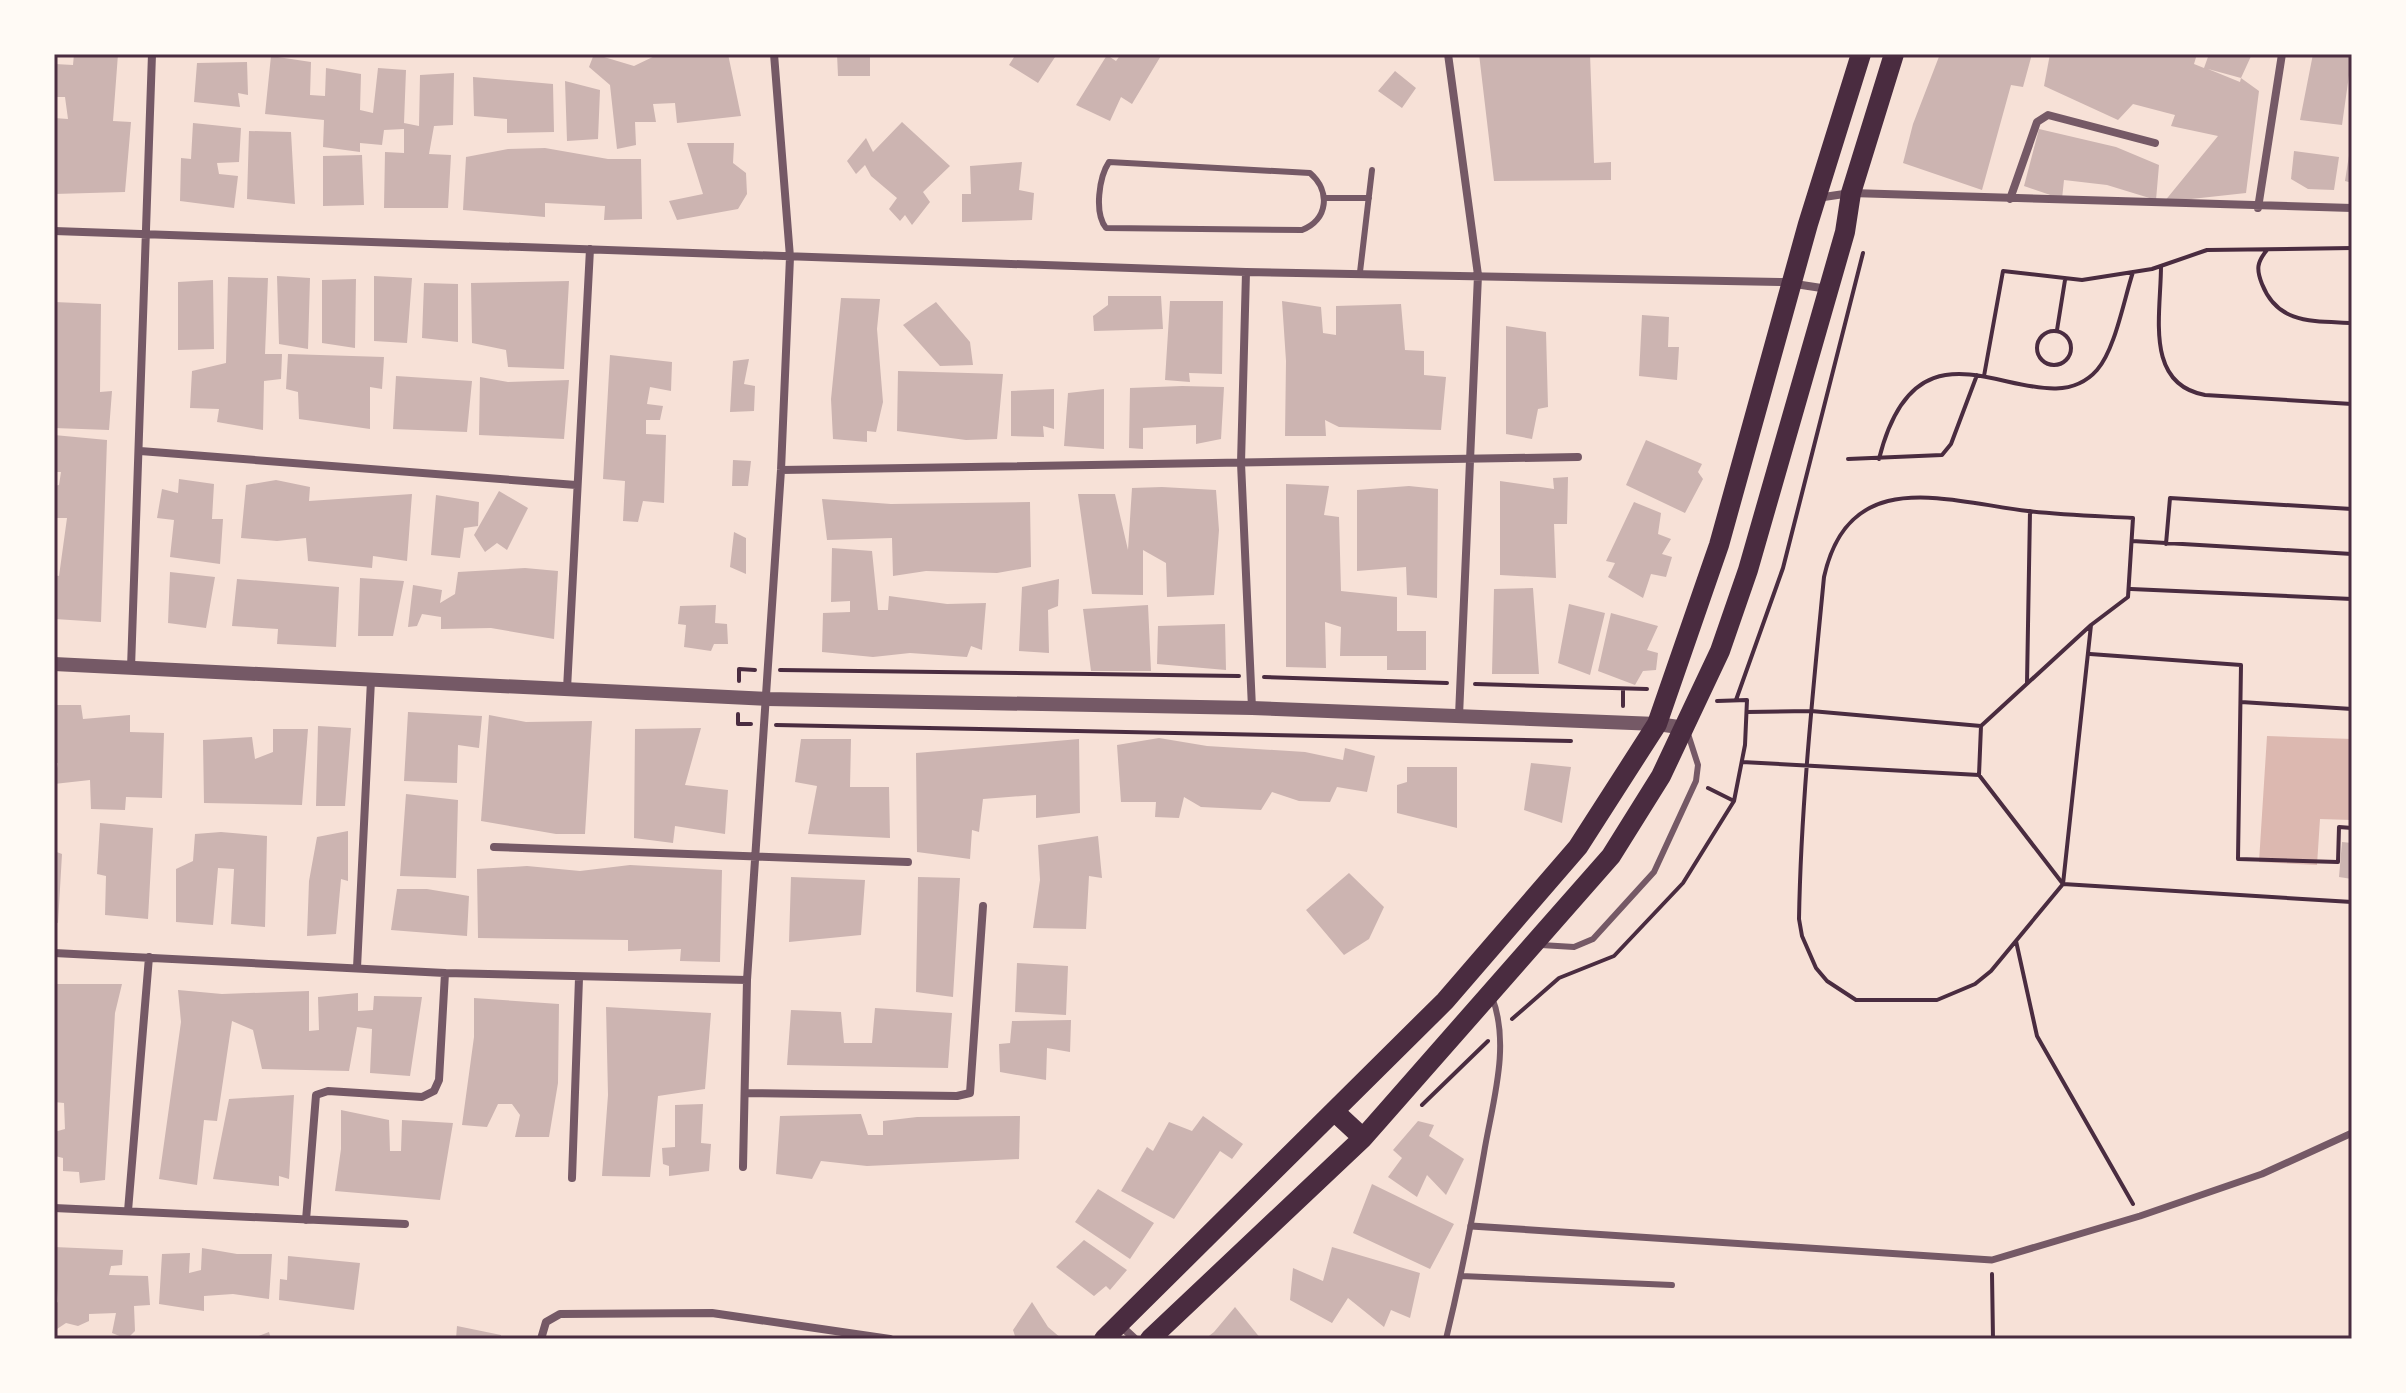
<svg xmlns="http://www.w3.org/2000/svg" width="2406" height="1393" font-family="Helvetica,sans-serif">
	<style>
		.water { fill: #dcb8b0 }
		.building { fill: #ccb4b1; fill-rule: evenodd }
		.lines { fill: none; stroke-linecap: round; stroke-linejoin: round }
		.path { stroke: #4a2c40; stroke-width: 4 }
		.service { stroke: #755966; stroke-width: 6 }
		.pedestrian { stroke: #755966; stroke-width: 7 }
		.minor { stroke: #755966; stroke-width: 8 }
		.tertiary { stroke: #755966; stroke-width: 14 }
		.primary { stroke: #4a2c40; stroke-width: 20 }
		.neatline { fill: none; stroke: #4a2c40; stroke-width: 3 }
	</style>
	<rect width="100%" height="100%" fill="#f7e1d7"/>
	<path class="water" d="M2267,736l85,3v81l-32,-1 -3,46 -58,-3z"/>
	<path class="building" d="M74,54h44l-5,67 18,1 -6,70 -71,2v-76l14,1 -3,-22h-11l1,-33 18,1z
		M594,54l40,12 25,-12h69l13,62 -64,7 -2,-20 -22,1 3,18h-21l1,23 -19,4 -7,-64 -21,-18z
		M837,54h33v22h-32z
		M1016,54h41l-19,29 -29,-18z
		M1121,54h41l-30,50 -11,-7 -11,24 -34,-16 31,-50 9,6z
		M1479,54h111l4,109 17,-1v18l-117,1z
		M1940,54h92l-9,33 -12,-2 -29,105 -79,-27 10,-39z
		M2050,54h147l-3,10 10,4 5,-14h43l-11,24 18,13 -13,102 -82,9 54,-66 -47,-10 4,-11 -42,-11 -15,16 -74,-34zM2208,69l33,9 -1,4z
		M2313,54h39l-10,71 -42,-5z
		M271,56l40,6 -1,33 15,1 1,-28 35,6 -1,36 13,3 5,-45 28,2 -2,53 15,3 1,-51 34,-2 -1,52 -19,1 -5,28 22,1 -3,53h-64l1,-56 19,1v-24l-20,1 -2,15 -22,-2v9l-37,-5 1,-27 -59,-6z
		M247,62l1,33 -10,-2 2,14 -46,-5 3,-39z
		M1395,71l21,17 -14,20 -24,-17z
		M473,77l80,7 1,48 -47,1v-14l-33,-3z
		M565,81l35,9 -2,49 -31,2z
		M902,122l48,44 -27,26 7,10 -18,23 -7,-10 -5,6 -11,-12 8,-11 -26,-22 -6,-11 -9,9 -9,-13 19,-23 7,14z
		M193,123l48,5 -2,34 -22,1 2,11 19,2 -4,32 -54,-7 1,-43 10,1z
		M2039,129l77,18 43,18 -3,35 -49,-15 -43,-5 -2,19 -38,-13z
		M249,131l42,1 4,72 -48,-5z
		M687,143h47l-1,20 13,10 1,21 -9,15 -61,11 -8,-19 34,-7z
		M545,148l63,11h33l1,60 -38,1 1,-14 -60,-3v14l-82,-7 3,-53 42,-8z
		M2350,149h2v34l-7,-2z
		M2294,151l45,6 -5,33 -26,-1 -17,-10z
		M362,155l2,50 -41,1v-50z
		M1022,162l-3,28 15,3 -2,27 -70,2v-28h9l-1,-28z
		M277,276l33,2 -2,71 -29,-5z
		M374,276l38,2 -5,65 -33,-2z
		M228,277l40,1 -3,76h17l-1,25 -17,2 -1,49 -46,-8 2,-13 -29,-1 2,-37 34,-8z
		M356,279l-1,69 -33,-5v-63z
		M213,280l1,69 -36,1v-68z
		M569,281l-5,88 -56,-2 -2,-17 -34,-7 -1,-60z
		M424,283l34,1v58l-36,-4z
		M1108,296h53l2,33 -69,2 -1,-15 15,-11z
		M841,298l39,1 -3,30 6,73 -7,30 -9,-1v11l-34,-3 -2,-40z
		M1170,301h53l-1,73 -33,-1 1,9 -25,-2z
		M1282,301l39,6 2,26 13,2v-29l65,-2 4,46 19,1v24l22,2 -5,53 -102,-3 -14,-7 1,16h-41l1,-75z
		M54,302l47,2 -1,88 12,-1 -3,39 -55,-2z
		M936,302l34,40 3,23 -33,1 -37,-41z
		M1642,315l27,2 -1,30h11l-2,33 -38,-4z
		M1506,326l40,6 2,75 -10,2 -6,30 -26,-5z
		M288,354l96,3 -2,32 -12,-2v42l-71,-10 -1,-27 -12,-3z
		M610,355l62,7 -1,29 -21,-4 -3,17 16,2 -3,14h-14v14l20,1 -2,68 -21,-2 -5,21 -15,-1 2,-40 -22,-2z
		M749,359l-5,25 11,2 -1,25 -24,1 3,-51z
		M898,371l105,3 -6,65 -31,1 -69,-9z
		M396,376l76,5 -5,51 -74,-3z
		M480,377l28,5 61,-2 -5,59 -85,-4z
		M1182,386l42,1 -3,52 -25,5v-19l-53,3v21l-14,-1 1,-60z
		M1054,389v40l-11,-3 1,11 -33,-1v-45z
		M1104,389v60l-40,-3 4,-53z
		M54,435l53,5 -6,182 -46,-3 -1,-44 5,1 8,-58h-13v-32l5,-1 2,-13h-7z
		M1646,440l56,24 -4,8 5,7 -18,34 -59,-28z
		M733,460l18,1 -3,25h-16z
		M1568,477l-1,47h-13l2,54 -56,-3v-94l54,8 -1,-11z
		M179,479l35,5 -2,35h11l-3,45 -50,-7 4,-37 -17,-2 5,-29 16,4z
		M276,480l34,7 -1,14 103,-7 -5,67 -34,-5 -1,12 -64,-7 -2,-23 -29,3 -36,-3 5,-53z
		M1286,484l43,2 -5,29 15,2 2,74 56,6v34h29v39h-39v-14h-47l1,-29 -16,-5 1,46 -40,-1z
		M1409,486l29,3 -1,109 -30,-3 -1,-28 -49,4v-81z
		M1162,487l54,3 3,40 -5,65 -47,2 -1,-34 -23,-13v45l-51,-1 -14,-100h37l13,56 4,-62z
		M499,491l29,17 -21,42 -10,-7 -12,9 -11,-17z
		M436,495l43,7 -1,24 -14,2 -4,30 -29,-3z
		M822,499l69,5 139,-2 1,65 -34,6 -71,-2 -33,5 -1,-38 -65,2z
		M1634,502l27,11 -3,21 13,5 -9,15 10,3 -6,20 -15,-3 -8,24 -35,-21 7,-14 -9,-2z
		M734,532l12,6v36l-16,-7z
		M832,548l40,3 6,59h10l1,-14 58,8 39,-1 -4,47 -11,-4 -4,11 -57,-4 -37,4 -51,-5 1,-39 27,-1v-11l-19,1z
		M525,568l33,3 -4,68 -63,-11 -50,1v-12l-19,-3 -5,12 -9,1 5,-42 29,5 -2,13 15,-9 3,-22z
		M170,572l45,5 -9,51 -38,-5z
		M360,578l44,3 -11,55h-35z
		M237,579l102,8 -3,60 -59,-3 1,-15 -46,-3z
		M1059,579l-1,27 -10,4 1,43 -30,-2 3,-64z
		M1533,588l6,86h-47l2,-85z
		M1569,604l36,9 -15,62 -32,-12z
		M716,605l-1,18 12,1 1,20h-14l-3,7 -27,-4 2,-22 -8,-1 2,-18z
		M1148,605l3,66h-60l-8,-62z
		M1611,613l47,13 -11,24 11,3 -2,17 -13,1 -8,14 -37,-14z
		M1225,624l1,46 -69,-6 1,-38z
		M54,705h27l2,14 47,-4v17l34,1 -2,65 -36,-1 -1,13 -34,-1 -1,-29 -36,4 4,-21 -4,1z
		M408,712l74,4 -3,32 -21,-3 -1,38 -53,-2z
		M489,715l37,7 66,-1 -7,113h-29l-75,-13z
		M318,726l33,2 -6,78h-29z
		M701,728l-16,57 43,5 -3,44 -50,-8 -2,17 -39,-5 1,-109z
		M273,729h35l-6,76 -98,-2 -1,-63 49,-3 3,22 18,-7z
		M1159,738l48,8 98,6 38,8 2,-12 30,8 -8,36 -30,-5 -7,15 -31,-1 -27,-9 -11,18 -60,-3 -17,-10 -5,21 -24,-1 1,-15h-35l-4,-57z
		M801,739h50l-1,48h39l1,51 -82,-4 9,-48 -22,-4z
		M1079,739l1,74 -44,5v-23l-53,4 -4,33 -7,-2 -2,29 -53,-7 -1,-99z
		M1531,763l40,4 -9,56 -38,-13z
		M1407,767h50v61l-60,-15v-28l10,-3z
		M406,794l52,6 -2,78 -56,-2z
		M100,823l53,5 -5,91 -43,-4 1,-39 -9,-2z
		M348,831v50l-7,-2 -5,55 -29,2 2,-55 8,-44z
		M221,832l46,4 -2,91 -34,-3 3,-55 -16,-1 -5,57 -37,-3v-53l17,-8 2,-27z
		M1098,836l4,42 -13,-2 -3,53 -53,-1 7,-48 -2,-35z
		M2342,842l10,1v36l-13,-2z
		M54,851l8,3 -4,69 -4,-1z
		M630,865l92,5 -2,92 -40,-1 1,-12 -53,2v-11l-150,-2 -1,-69 50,-3 53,5z
		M1349,873l35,34 -15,32 -25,16 -38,-45z
		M791,877l74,3 -4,55 -72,7z
		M918,877l42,1 -7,119 -37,-5z
		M397,889h30l42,7 -2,40 -76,-6z
		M1017,963l51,3 -2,49 -51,-3z
		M54,984h68l-7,29 -10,167 -25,3 -1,-11 -16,-1v-13l-8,-2 -1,-24 11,-3 -1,-26 -10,-1z
		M178,990l44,4 87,-3v40l10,-1 -1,-33 40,-4v18l15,-1 1,-14 48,1 -12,79 -40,-3 2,-44 -15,-2 -8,44 -87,-2 -9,-39 -21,-9 -15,100 -13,-1 -7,65 -38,-6 22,-157z
		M474,998l85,6 -1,79 -9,54h-34l5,-22 -8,-11h-14l-11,23 -25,-2 12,-88z
		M606,1007l105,6 -6,76 -47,7 -8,81 -48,-1 6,-81z
		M875,1008l77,5 -4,55 -161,-3 4,-55 50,2 3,31h28z
		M1071,1020l-1,32 -23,-4 -1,32 -46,-8 -1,-28 11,-1 2,-22z
		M294,1095l-5,84 -10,-3v10l-66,-7 16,-80z
		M703,1104l-2,39 10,1 -2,27 -40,5v-10l-6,-2 -1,-16 13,-1v-42z
		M341,1110l48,10 1,31h11l1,-31 51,3 -13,77 -105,-9 6,-42z
		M861,1114l7,21h15v-14l34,-4 103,-1 -1,43 -152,7 -46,-5 -9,18 -36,-5 4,-58z
		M1203,1116l40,28 -11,15 -12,-8 -46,68 -53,-28 26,-44 6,4 16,-29 23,9z
		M1418,1121l16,4 -5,11 35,23 -18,36 -19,-20 -10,22 -29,-20 14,-19 -9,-8z
		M1372,1184l82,40 -24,45 -77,-36z
		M1098,1189l56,34 -24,36 -55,-37z
		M1084,1240l43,30 -17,20 -4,-4 -12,10 -38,-29z
		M54,1247l69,3 -1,15 -11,1 -2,9 39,1 2,29 -16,1 1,25 -8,8 -15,-6 4,-20 -27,1v7l-11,5 -12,-3 -12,8v-27l4,-2z
		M1332,1247l88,26 -10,45 -19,-8 -7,17 -36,-29 -16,25 -42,-23 3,-32 30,13z
		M202,1248l35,6h35l-3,45 -36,-5 -29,2v15l-45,-7 3,-50 28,-1 -1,20 12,-3z
		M288,1256l72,7 -6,47 -75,-10 1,-21 7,1z
		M1032,1302l16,25 14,12h-46l-3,-9z
		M1235,1307l26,32h-56l9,-7z
		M457,1326l44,9v4h-45z
		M269,1332l2,7h-20z"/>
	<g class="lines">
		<path class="path" d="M2267,250c-10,12 -11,19 -5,34 16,41 52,37 90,39
			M2161,266c0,48 -17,118 44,129l147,9
			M2057,330l8,-50
			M2037 348a17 17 0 1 1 34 0a17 17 0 1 1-34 0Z
			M1984,376l19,-105 79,9 70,-11 55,-19 145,-2
			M1848,459l94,-4 9,-11 26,-69
			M1879,459c42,-168 160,-23 218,-89 18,-20 27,-71 36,-98
			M2132,541l220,13
			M2166,544l4,-46 182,11
			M2131,589l221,10
			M2090,654l151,11 -3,194 100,3 1,-35 13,1
			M780,670l459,6
			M1264,677l183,6
			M739,681v-12l16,1
			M2027,683l3,-172
			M1475,684l172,5
			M1736,700l47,-132 80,-315
			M2241,702l111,7
			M1623,706v-17
			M1747,712l64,-1 170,15 110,-101 37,-28 5,-79c-35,-2 -70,-3 -105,-7 -83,-10 -179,-46 -204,66 -11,114 -23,228 -25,342l3,17 14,32 11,13 29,19h81l38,-16 16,-13 72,-87 28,-259
			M738,714v10h13
			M776,725l795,16
			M1742,762l237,13 84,109 289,18
			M1979,775l2,-49
			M1708,788l26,13
			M2016,941l21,95 96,168
			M1512,1019l47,-41 55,-22 69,-73 51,-82 11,-56 2,-45 -30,1
			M1422,1105l66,-64
			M1992,1274l1,65"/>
		<path class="service" d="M1109,162l201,11c21,18 18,47 -8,57l-196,-2c-12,-15 -7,-51 3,-66z
			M1326,198h43
			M1360,272l12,-102
			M1541,945l33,2 19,-8 61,-67 42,-91 2,-16 -10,-31
			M1461,1276l211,9
			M1446,1339c15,-62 27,-123 38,-186 8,-49 27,-107 8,-156"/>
		<path class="pedestrian" d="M1471,1226l521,34 148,-44 122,-42 90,-41"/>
		<path class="minor" d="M1448,54l30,221 -19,441
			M1817,198l34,-5 501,15
			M2010,199l27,-77 11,-7 107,28
			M2258,208l24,-154
			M54,231l1192,41 536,10 46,7
			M1246,272l-5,191 11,245
			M140,451l436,34
			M781,470l797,-13
			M131,668l21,-614
			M567,689l23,-440
			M494,847l414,15
			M54,953l391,20 302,7
			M357,968l14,-288
			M745,1093l212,3 13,-3 13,-187
			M743,1167l4,-187 34,-510 9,-213 -16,-203
			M572,1178l7,-200
			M54,1208l351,16
			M128,1211l21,-254
			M306,1220l10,-125 12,-4 94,6 12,-6 5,-11 6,-107
			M1121,1326l14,13
			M541,1339l5,-17 14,-8 152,-1 178,26"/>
		<path class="tertiary" d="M54,664l713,35 485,9 405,16 29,4"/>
		<path class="primary" d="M1335,1112l28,26
			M1104,1339l341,-338 133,-154 79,-123 62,-179 89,-321 53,-170
			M1150,1339l213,-201 248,-282 50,-80 59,-125 28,-81 97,-338 6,-39 43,-139"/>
	</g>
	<rect width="2406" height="1393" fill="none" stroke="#fffaf5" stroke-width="112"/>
	<rect x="56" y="56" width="2294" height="1281" class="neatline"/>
</svg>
